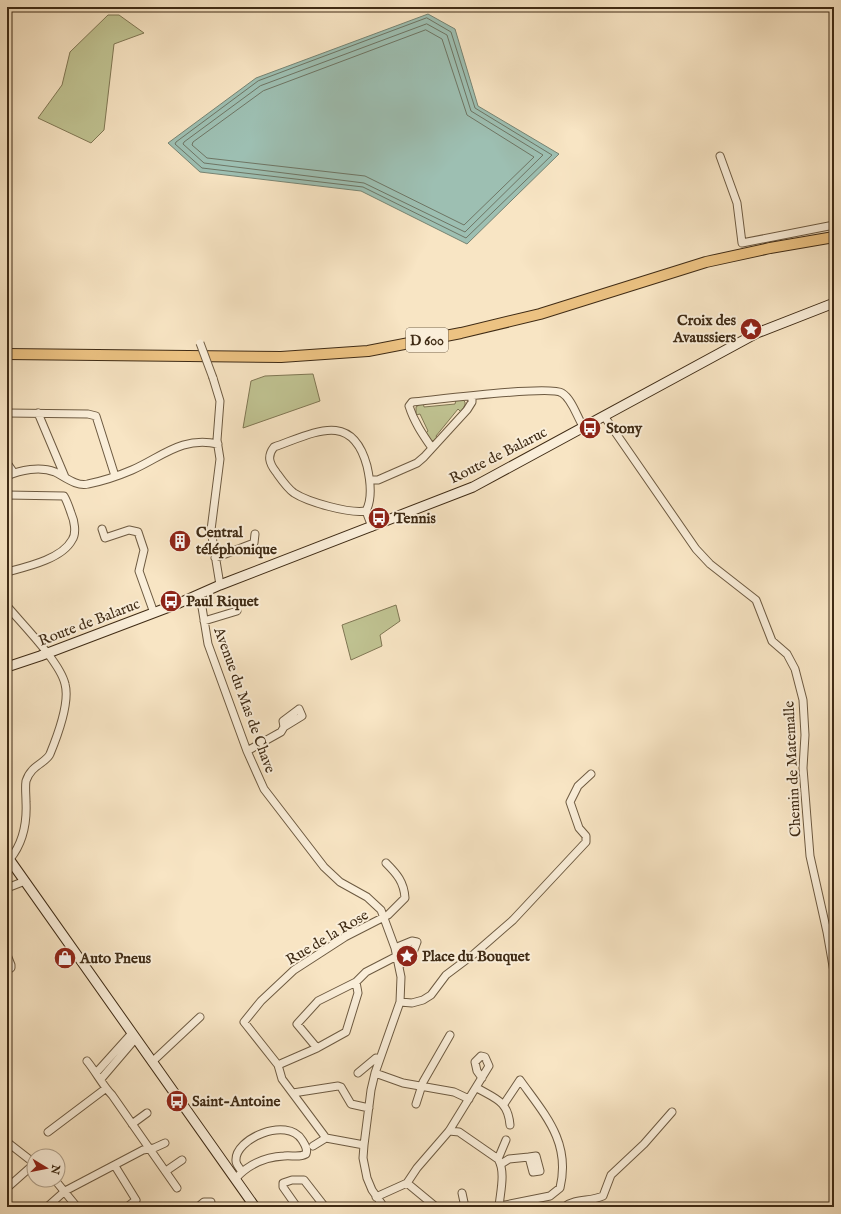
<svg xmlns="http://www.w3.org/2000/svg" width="841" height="1214" font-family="'IM FELL English',serif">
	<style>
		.green { fill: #c0c392; stroke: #807754 }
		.water { fill: #9dbfb2; stroke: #778473 }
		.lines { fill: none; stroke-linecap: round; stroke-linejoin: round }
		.shore { stroke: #6e7564; stroke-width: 1 }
		.street-casing { stroke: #6d5a41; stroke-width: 9 }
		.secondary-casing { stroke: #3f2b15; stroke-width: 11 }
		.primary-casing { stroke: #3f2b15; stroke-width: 12 }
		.street { stroke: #faeed9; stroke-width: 7 }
		.secondary { stroke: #faeed9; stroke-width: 9 }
		.primary { stroke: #ecc282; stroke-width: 10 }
		.street-bridge-casing { stroke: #6d5a41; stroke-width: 9; stroke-linecap: butt }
		.street-bridge { stroke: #faeed9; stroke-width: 7 }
		.labels { text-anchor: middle; stroke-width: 4; stroke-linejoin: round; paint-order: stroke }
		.shield { fill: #faeed9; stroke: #776650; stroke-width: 1 }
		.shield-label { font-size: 14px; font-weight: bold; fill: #3f2b15 }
		.poi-label { font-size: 15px; font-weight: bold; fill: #3f2b15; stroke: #faeed9; text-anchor: start }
		.street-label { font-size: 15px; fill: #3f2b15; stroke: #faeed9 }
	</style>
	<rect width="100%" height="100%" fill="#f8e5c4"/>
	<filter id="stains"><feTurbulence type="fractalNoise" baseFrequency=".005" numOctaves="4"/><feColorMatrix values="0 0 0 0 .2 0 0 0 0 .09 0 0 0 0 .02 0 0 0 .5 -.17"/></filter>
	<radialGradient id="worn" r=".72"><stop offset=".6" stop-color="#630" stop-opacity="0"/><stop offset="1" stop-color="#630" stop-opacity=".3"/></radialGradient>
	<path class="green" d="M108,15h11l25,18 -30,11 -10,86 -13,13 -53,-25 24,-33 8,-33z
		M313,374l7,27 -77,27 8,-47 14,-5z
		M456,400h7l2,2v3l-4,7 -3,-3 -22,27 2,4 -7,1 -5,-8 2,-2 -8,-17 -4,1v-8l7,-5 1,5 31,-3z
		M396,605l4,16 -20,14 2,11 -31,14 -9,-35z"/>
	<path class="water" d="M428,14l27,15 23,77 81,48 -92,90 -106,-53 -161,-19 -32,-29 88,-65z"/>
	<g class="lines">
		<path class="shore" d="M427,18l24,14 24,76 77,47 -86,83 -103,-51 -161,-19 -27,-24 1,-2 82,-61z
			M427,24l20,11 24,76 72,44 -78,77 -101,-49 -160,-20 -21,-19 1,-2 76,-56z
			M426,30l16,9 25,76 67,42 -70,68 -99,-49 -158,-18 -15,-13 1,-3 70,-51z"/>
		<g class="street-casing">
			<path id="street" d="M720,156l17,47 5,40 92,-18
				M213,378l7,23 -3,39 3,19 -9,71 9,55
				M7,413l81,1 8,2 19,60
				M38,413l27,64
				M604,416l92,133 14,15 46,36 16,41 15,13 8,15 8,31 2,35 -2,33 7,88 17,76 7,40
				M432,448c-9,-13 -18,-26 -23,-42l3,-4c22,-2 138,-17 150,-9 10,6 15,24 21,33
				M7,463l7,10
				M7,476c13,-6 33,-10 48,-4 10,5 22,15 33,12 15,-3 30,-8 44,-14 30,-13 49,-34 86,-26
				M370,480h8l39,-17 7,-6 43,-47 5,-8v-5
				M7,495l57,1c3,5 5,11 7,17 3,7 6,20 1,27 -10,19 -46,27 -65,32
				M366,511c-16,3 -58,-9 -72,-18 -7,-5 -13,-14 -18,-21 -7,-9 -9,-16 -2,-25 40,-14 78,-37 93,19 3,13 6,32 -1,45l6,16
				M102,529l3,9 24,-8 9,2 6,18 -5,21 15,42
				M215,558l39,-15 1,-9
				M200,595l8,49 39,107 17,38 60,78 16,15 27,15 14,13 14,38 6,29 -1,25 -25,71 -4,17 -7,55 -1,13 4,20 5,12 12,17
				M7,606c15,18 53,56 58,78 5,18 -8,53 -15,70 -4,9 -19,11 -24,27 -1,6 0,14 0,21 1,20 -3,41 -16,57
				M204,621l33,-10
				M247,751l34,-19 3,-5 18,-11 -3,-7 -16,12 1,6
				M7,888l18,-7
				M395,948l17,-7 5,1 -5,13 -12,10
				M7,955l4,10v3l-4,2
				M356,982l2,11 -12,39 -29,16 -39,17 -34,-43 17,-21 33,-31 51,-33 43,-22 17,-17c-1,-16 -8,-24 -19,-35
				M400,1002l12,1 11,-3 8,-5 15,-20 28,-21 39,-34 73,-78v-6l-7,-8 -9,-26 8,-16 13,-12
				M317,1048l-20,-24 21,-23 38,-19 10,-10 31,-16
				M87,1061c9,11 16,25 25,34l65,93
				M152,1062l48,-45
				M278,1065l4,14 44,59 38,7
				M96,1073l36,-40
				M358,1073l18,-15 4,1
				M375,1073l28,10 51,9 15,7
				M101,1079l35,-41
				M477,1088c19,11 31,13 33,37
				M293,1093l45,-7 3,1 10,17 18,4
				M416,1104l7,-22 27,-47
				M132,1124l15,-11
				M449,1131l10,1 39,27c8,13 2,34 1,48
				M48,1132l57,-43
				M7,1142l27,21
				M313,1146l13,-8
				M498,1159l8,-19
				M501,1164l8,-5 20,-2 4,15 7,-1 -4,-15 -7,1
				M115,1166l21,34 -9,7
				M166,1171l16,-11
				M236,1178c13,-14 29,-21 48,-22 8,-1 15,2 22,-2 2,-5 -1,-9 -4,-14 -15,-24 -68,-1 -66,21 0,4 4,7 6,11
				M55,1180l22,27
				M407,1183l29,24
				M7,1188l27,-24
				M462,1193l3,14
				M376,1197l31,-14 10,-15 32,-37 40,-65 -4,-9 -4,-1 -6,6 2,9 5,7
				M47,1207l18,-16 78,-41 11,-2 11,-5
				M198,1207l6,-5h7
				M297,1207l-14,-20v-4l9,-3h12l21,27
				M495,1207l55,-11 10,-8c11,-46 -15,-73 -40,-108l-16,24
				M564,1207c12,-9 26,-5 39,-11l8,-21 33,-31 28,-32"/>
		</g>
		<g class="secondary-casing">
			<path id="secondary" d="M7,667l33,-11 137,-52 43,-19 253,-98 284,-154 77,-30
				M7,856l248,351"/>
		</g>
		<g class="primary-casing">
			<path id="primary" d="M7,354l274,3 87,-6 93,-18 79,-19 166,-52 64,-14 64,-11"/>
		</g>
		<use href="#street" class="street"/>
		<use href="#secondary" class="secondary"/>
		<use href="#primary" class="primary"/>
		<g class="street-bridge-casing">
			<path id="street-bridge" d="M200,343l13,35"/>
		</g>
		<use href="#street-bridge" class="street-bridge"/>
	</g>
	<defs>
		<g id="sight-disc" transform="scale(1.15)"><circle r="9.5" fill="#8f2418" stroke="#faeed9"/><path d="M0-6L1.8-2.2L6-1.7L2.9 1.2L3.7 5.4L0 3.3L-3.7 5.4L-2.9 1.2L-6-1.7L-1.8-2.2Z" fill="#fff"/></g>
		<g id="bus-disc" transform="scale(1.15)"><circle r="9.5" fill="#8f2418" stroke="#faeed9"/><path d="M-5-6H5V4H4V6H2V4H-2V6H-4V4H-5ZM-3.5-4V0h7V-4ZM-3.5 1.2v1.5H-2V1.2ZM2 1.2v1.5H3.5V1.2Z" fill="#fff"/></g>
		<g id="building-disc" transform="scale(1.15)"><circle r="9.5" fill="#8f2418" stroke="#faeed9"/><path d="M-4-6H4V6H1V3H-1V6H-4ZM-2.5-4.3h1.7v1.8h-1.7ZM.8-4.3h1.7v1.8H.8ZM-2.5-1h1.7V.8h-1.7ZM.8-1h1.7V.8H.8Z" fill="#fff"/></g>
		<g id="shop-disc" transform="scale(1.15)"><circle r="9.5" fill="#8f2418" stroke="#faeed9"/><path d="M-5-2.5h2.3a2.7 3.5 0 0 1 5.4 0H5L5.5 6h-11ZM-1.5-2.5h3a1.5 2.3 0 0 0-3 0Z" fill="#fff"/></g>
	</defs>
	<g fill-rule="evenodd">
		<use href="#sight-disc" x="751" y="329"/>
		<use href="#bus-disc" x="590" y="428"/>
		<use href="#bus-disc" x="379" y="518"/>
		<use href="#building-disc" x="180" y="541"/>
		<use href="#bus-disc" x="171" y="601"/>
		<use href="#sight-disc" x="407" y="956"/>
		<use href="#shop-disc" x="65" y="958"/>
		<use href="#bus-disc" x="177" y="1101"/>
	</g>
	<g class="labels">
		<rect class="shield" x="406" y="328" width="42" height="24" rx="3"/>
		<g class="shield-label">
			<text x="427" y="345">D 600</text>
		</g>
		<g class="poi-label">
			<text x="736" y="325" text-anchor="end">Croix des<tspan x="736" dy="17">Avaussiers</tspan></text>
			<text x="606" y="433">Stony</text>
			<text x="394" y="523">Tennis</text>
			<text x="196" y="537">Central<tspan x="196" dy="17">téléphonique</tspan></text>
			<text x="186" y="606">Paul Riquet</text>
			<text x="422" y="961">Place du Bouquet</text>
			<text x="80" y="963">Auto Pneus</text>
			<text x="192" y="1106">Saint-Antoine</text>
		</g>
		<g class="street-label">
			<text transform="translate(498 455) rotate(-27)" y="5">Route de Balaruc</text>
			<text transform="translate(89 622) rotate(-21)" y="5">Route de Balaruc</text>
			<text transform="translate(245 700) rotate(70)" y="5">Avenue du Mas de Chave</text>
			<text transform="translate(792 769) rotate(-93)" y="5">Chemin de Matemalle</text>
			<text transform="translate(327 937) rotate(-31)" y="5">Rue de la Rose</text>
		</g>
	</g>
	<rect width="841" height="1214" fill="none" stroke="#f8e5c4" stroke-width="24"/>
	<rect x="8" y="8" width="825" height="1198" fill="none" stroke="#3f2b15" stroke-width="2"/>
	<rect x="12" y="12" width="817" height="1190" fill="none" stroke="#3f2b15"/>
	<g transform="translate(46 1168) rotate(100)"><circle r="19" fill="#faeed9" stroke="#afa08b"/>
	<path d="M0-3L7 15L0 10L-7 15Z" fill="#8f2418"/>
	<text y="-6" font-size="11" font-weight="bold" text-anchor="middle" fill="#3f2b15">N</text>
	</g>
	<rect width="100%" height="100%" filter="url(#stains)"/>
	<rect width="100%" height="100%" fill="url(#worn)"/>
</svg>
